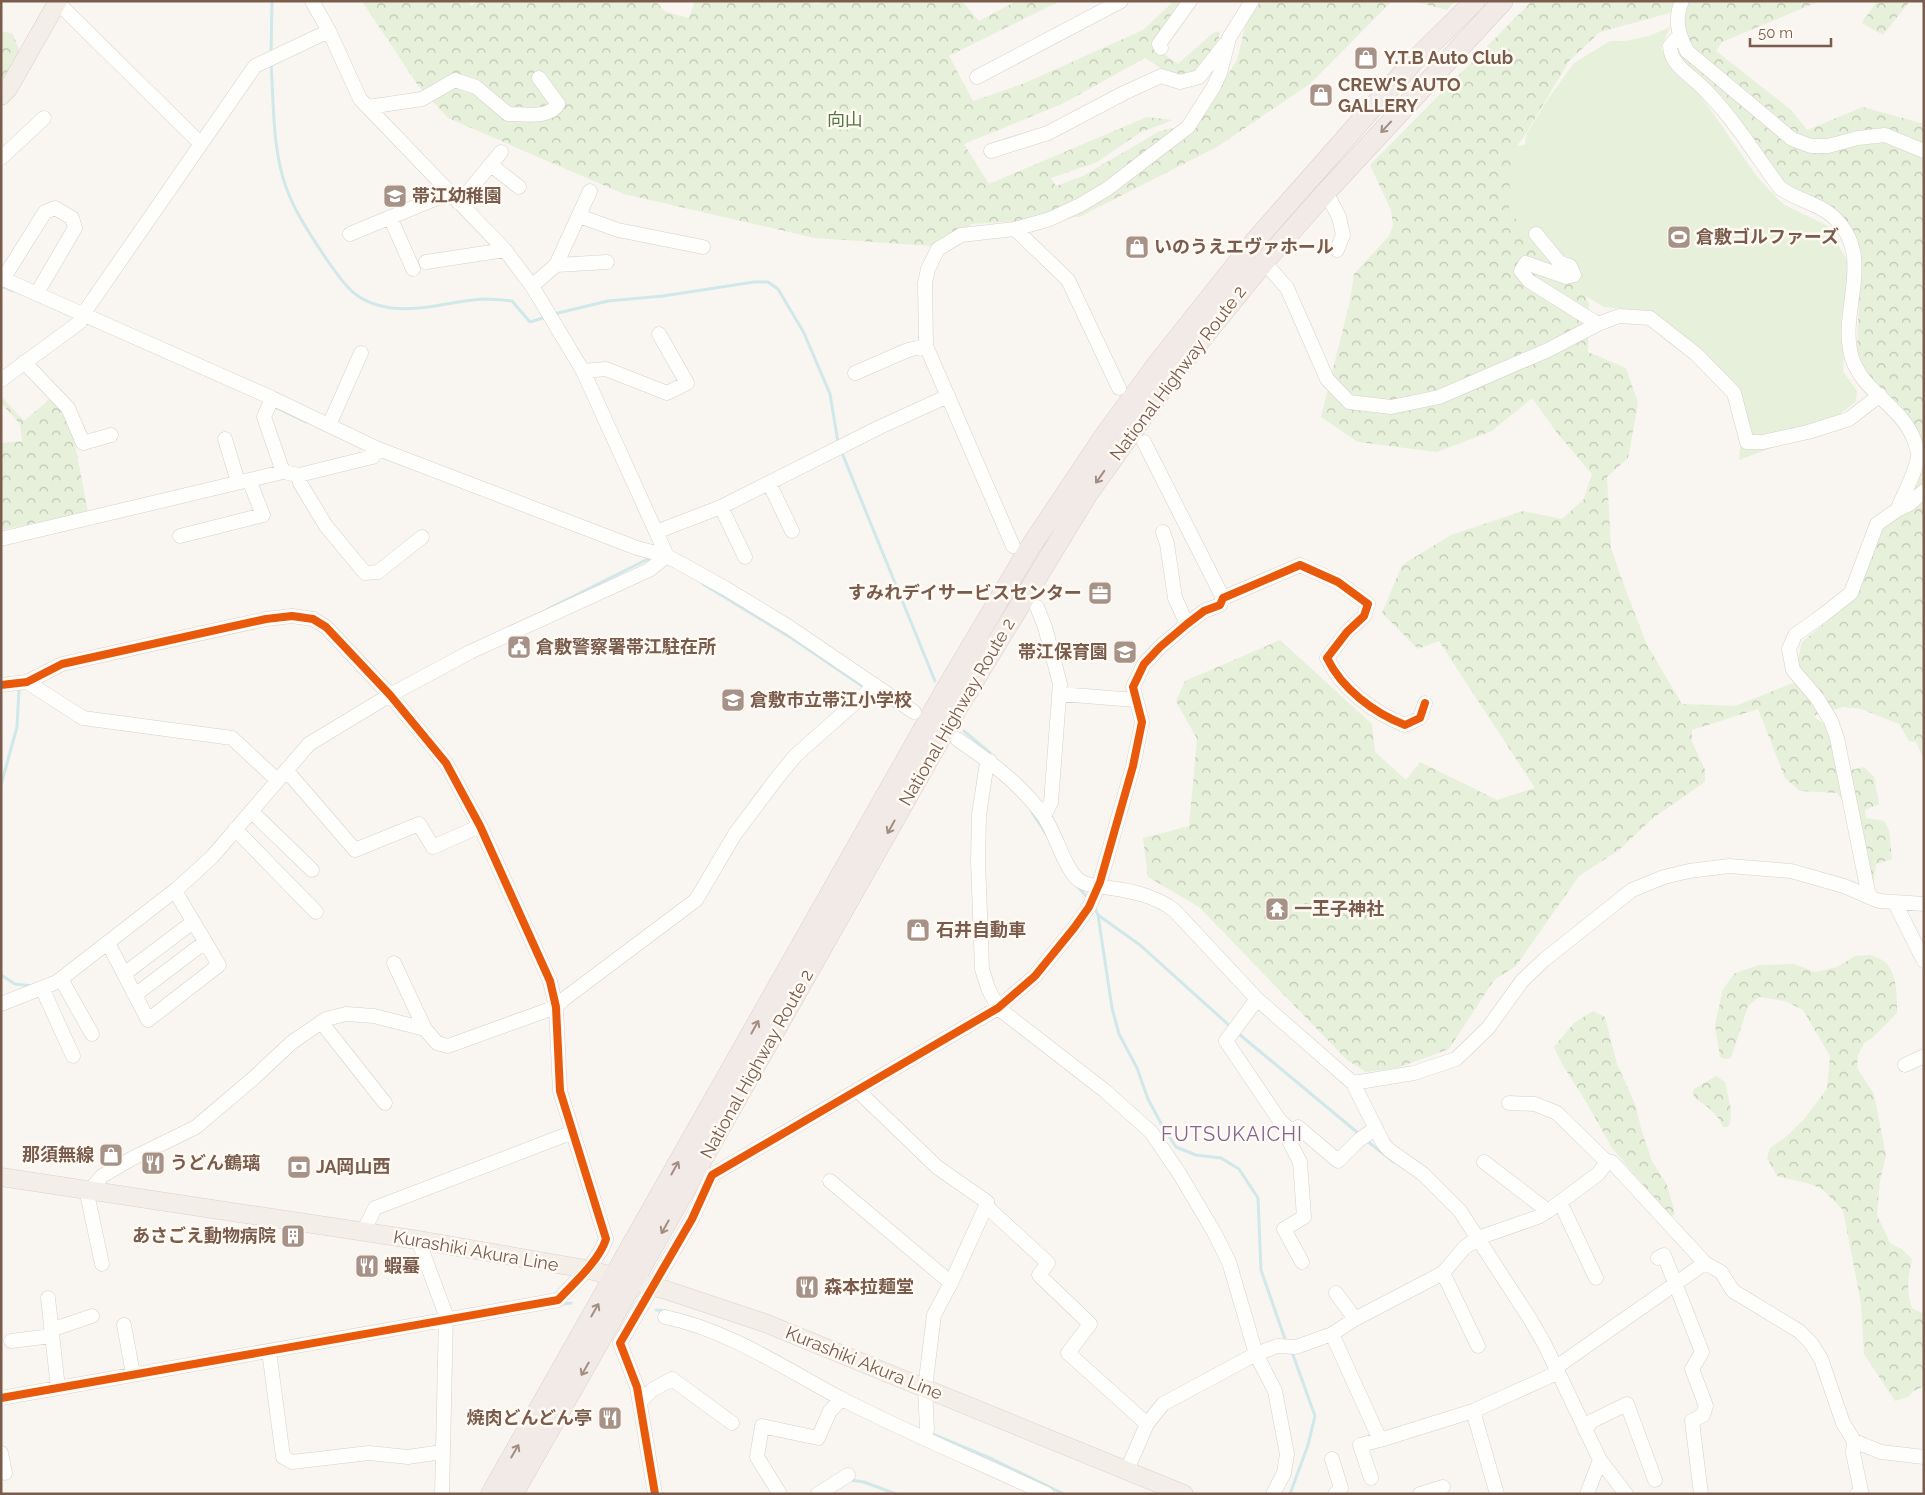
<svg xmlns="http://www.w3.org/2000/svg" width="1925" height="1495" font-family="Raleway,'Noto Sans JP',sans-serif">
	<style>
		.green { fill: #e7f0db }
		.forest { fill: url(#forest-crowns); fill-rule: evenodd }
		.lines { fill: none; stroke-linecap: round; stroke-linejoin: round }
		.stream { stroke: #d0e8ea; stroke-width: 3 }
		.minor-casing { stroke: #d7d1cb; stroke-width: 15 }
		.major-casing { stroke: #dad1cc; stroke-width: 19 }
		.highway-casing { stroke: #dad1cc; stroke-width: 21 }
		.minor { stroke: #fefefd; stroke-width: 14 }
		.major { stroke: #f3eee8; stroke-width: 18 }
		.highway { stroke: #f2eae7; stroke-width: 20 }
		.cycleway-casing { stroke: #fffaf3; stroke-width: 11 }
		.cycleway { stroke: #e8590c; stroke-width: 8 }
		.oneway { stroke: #a48e83 }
		.labels { text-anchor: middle; stroke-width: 5; stroke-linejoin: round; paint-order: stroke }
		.poi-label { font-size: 18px; font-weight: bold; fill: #7a5c4d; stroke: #fffaf3; text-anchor: start }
		.park-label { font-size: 18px; fill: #537a41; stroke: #fffaf3 }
		.street-label { font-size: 18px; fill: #7a5c4d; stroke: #fffaf3 }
		.quarter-label { font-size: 20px; letter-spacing: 1px; fill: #846695; stroke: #fffaf3 }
	</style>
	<defs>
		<pattern id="forest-crowns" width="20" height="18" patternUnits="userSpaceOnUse" patternTransform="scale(1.25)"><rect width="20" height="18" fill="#e7f0db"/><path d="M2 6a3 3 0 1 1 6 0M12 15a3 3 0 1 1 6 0" fill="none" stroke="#c0c6b4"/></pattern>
	</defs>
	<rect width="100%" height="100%" fill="#f9f5f0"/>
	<path class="green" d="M1670,27l-9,21 8,18 23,17 66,95 25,26 45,22 22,40 -7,105 14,20 -1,11 -39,29 -78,29 4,-46 -5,-22 -83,-79 -51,-6 -27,-16 -44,-44 -27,-40 1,-39 6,-22 12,-1 1,-10 22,-36 26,-36 36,-22h16l23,-5z"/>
	<path class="forest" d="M362,1h106l4,5 5,-5h178l11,11 23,6 6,-17h108l15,3 4,-3h140l17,20 37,-20h44l-111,55 24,45 52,-18 118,-53 31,-29h16l-40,43 28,20 35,-31 7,-2c-1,15 -15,40 -29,47 -3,1 -8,1 -12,2l-34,-22 -83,46 -98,40 25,40 158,-67 26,3 -32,12 -44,30 -46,16 5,8 27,-10 75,-44 40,-10 39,-62 8,-33 13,-26h134l-81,82 -94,64 -138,70 -107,7 -40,22 -117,-8 -191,-44 -176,-76 -31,-34z
		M1413,1h42l-8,9z
		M1532,1h288l-98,41 -6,9 75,59 16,20 56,-23 61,17v636l-8,-18 -7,-1 -10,-17 -38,-15 -18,-2 -30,9 11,8 13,35 14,11 13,-3 10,10 5,27 -14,6 1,8 18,3 5,9 3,29 -16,5 -2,17 -5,4 -25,-83 -7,-9 -37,-2 -15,-13 -27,-69 -66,21v12l13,28v12l-52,36 -34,32 -40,26 -63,90 -22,14 -45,69 -52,19 -31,4 -19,-12 -148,-153 -51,-30 -5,-39 46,-12 8,-87 -21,-38 9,-20 95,-41 92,84 3,28 31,28 14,-18 77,38 38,-12 -96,-147 -21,8 -36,-36 20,-48 49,-30 72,-24 39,8 22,-20 8,-25 -34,-40 -26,-36 -40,33 -55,21 -79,-10 -37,-25 29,-116 4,-27 35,-38 4,-11 -2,-15 -21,-45zM1673,12l13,44 -11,-6 1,7 117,136 60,46 7,38 -3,74 10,22 54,84 -41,70 -27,73 -51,42 -4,17 5,20 -68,27 -53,-2 -36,-61 -27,-71 -8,-24 -4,-71 21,-19 10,-55 -12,-35 -38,-16 1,-48 -9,-19 -49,-47 -14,-17 -8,-12 1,-39 5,-22 9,-11 45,-76 31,-29z
		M1877,1h33l-27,34 -21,-12z
		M1,31l12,3 7,19 -15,25h-4z
		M1,396l23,25 27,-23 17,20 5,16 15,78 -87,18v-87l21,-2 -2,-17 -19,-21z
		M1870,955c5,2 12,4 15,7 13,13 12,35 12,51l-25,25 -8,5 -6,12 -1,13 17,26 12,62 -6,24 -3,35 13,28 13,7 9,9c-4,18 -6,31 0,49l12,6v72l-10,5 -6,6 -13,4 -31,-47 -3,-51 -18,-93 -21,-21 -12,-5 -33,-8 -10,-18 3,-10 16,-11 18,-18 23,-30 3,-33 -27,-46 -18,-9 -26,-4 -11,9 -17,52 -6,1 -5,-2 -5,-32 8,-36 12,-16 25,-8 34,-1 21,8 22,-5 18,-11z
		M1593,1011l12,6 12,47 18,40 6,24 11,33 15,24 8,28 -3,3 -4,-2 -56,-66 -24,-43 -26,-41 -8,-17 20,-24z
		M1716,1076l9,6 6,27 -1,15 -3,3h-4l-4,-8 -10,-11 -14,-10 -2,-5 1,-4z"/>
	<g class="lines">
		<path class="stream" d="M271,55l1,-54
			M271,63c3,41 1,85 15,124 9,26 26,50 41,73 19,27 29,43 64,48 32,4 62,-8 94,-9 9,0 18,1 27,2l18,21 16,-5
			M1,286l13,5
			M554,314l54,-13 55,-5 91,-14h14l10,7 26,44 26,61 8,48
			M273,406l33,16
			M842,453l93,228
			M703,584l90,55 69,47
			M548,609l102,-51
			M875,695l22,13
			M964,731l26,22
			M1,785l16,-58 2,-38h-1
			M1032,812l14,22
			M1077,886l10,11
			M1095,908l3,7 14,93 7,26 18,34 11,31 15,28 13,20 20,8 25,3 18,11 19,29 3,72 24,69
			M1098,915l42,30 91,82
			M1,975l14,9 17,2
			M1239,1034l119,99
			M1367,1141l27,21
			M562,1304l9,-1
			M656,1310l10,1
			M930,1433l62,26 72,35
			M850,1480l14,2 32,12
			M1290,1494l18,-49 7,-29 -23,-64"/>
		<g class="minor-casing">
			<path id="minor" d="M312,1l17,30 31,68 145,151 27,36 51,85 84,185
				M1682,1c-8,19 -4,32 5,50l105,88 19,7h17l30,-8 27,-3 39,16
				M57,2l143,141
				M1680,38l-5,2 -5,6c0,17 18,28 29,38 32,30 55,69 81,104 15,11 36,15 50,26 49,40 7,96 22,144 12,37 54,49 64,88 1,3 3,7 2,11 -3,18 -14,36 -21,53
				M1161,48l-2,-4 31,-43
				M977,77l144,-76
				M368,107l54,-8 33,-19 21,7 32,27c15,0 42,5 50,-10l-19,-26
				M991,151l57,-18 76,-40 37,-17 19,6 19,-5 25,-32
				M1,158l43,-40
				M491,165l28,22
				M1326,192l13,25 4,18 -6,15
				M459,203l42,-51
				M579,216l39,14 85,17
				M390,217l23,52
				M1015,229l53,51 51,108
				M350,234l99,-41
				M426,262l79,-12
				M1264,262l23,26 40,91 22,23 42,5 48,-10 109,-47 50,-26 -69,-43 -8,-10 5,-8 40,14 8,-2 -4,-9 -10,-3 -24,-29
				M556,265l51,-3
				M1,278l271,120 104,50 261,100 30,8 58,32 64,39 125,85
				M3,279l42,-67 10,-4 17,10 3,10 -38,65
				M532,286l24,-21 34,-74
				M1598,324l21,-8 31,2 46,36 38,39 13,49h16l45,-10 41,-13 31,-24
				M24,362l44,46 15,35 28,-8
				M583,371l23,-2 61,24 20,-10 -28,-49
				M855,373l53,-23 18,-4
				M1,380l79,-58 6,-12 169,-244 74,-35
				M272,398l-8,19 19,55
				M329,425l32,-72
				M225,439l13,43
				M1144,442l79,156
				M299,475l1,8 26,43 39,47 13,-1 44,-35
				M769,483l23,48
				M721,507l24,50
				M656,532l65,-25 159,-80 68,-31
				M1163,532l4,12 8,54 12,26
				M180,536l83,-21 -14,-35
				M1,539l282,-67 16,3 69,-17 5,-1 3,-9
				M1013,546l-87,-200 -1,-63 3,-14 10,-20 23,-14 54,-6 35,-10 30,-14 27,-16 81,-62 25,-39 7,-15 9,-35 23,-37
				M1037,607l8,20 15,57 -9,118 -7,14
				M27,682l56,36 149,20 45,42
				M1,685l26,-3 35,-18 204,-45 26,-3 21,3 13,8 64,68 56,68 34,63 70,155 6,26 4,84 46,148c-7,22 -32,44 -48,61l-557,98
				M1059,694l77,6
				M957,739c32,22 63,44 86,76 12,16 22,56 37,66 9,6 20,5 30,7 23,3 45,8 64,22l83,89 96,84 30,60 6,7 34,24 37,37 70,108 14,24 56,117 26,34
				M990,761l-4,8 -7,46 -1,46 4,108 6,19 10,20 106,82 47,42 28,41 35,59 15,30 27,92 19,37 12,63 -3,19 -11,21
				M286,770l69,80 64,-26 14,23 47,-21
				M251,811l61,59
				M235,829l81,83
				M1869,897l-32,-159 -6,-17 -14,-23 -24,-28 -4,-21 6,-14 28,-20 28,-22 26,-69 20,-14 11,-5 16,-14
				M1895,903l29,58
				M108,943l40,77 71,-55 -44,-74
				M394,963l31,66
				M124,974l69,-52
				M61,979l31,55
				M42,988l31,68
				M135,995l70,-53
				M1257,999l-31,42 54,80 14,12 4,-6 40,34 21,-21 17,-12
				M1,1004l56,-22 121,-94 34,-31 97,-113 81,-49 80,-43 179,-82 18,-14
				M321,1022l64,81
				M1905,1065l19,-9
				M1353,1083l61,-10 42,-14 32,-31 34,-47 22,-21 88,-70 32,-13 25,-6 40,-5 62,5 53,15 35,15 45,3
				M857,1090l80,77 50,35 -1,4 62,57 -9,12 51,49 -22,29 79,71
				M1509,1103l26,1 22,9 50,49
				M1294,1133l-6,6 12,23 4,55 -20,12 18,33
				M1484,1162l64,49
				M830,1181l121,102
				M86,1189l16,75
				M91,1189l11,-13 29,-17 65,-32 60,-51 35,-33 35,-24 20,-5 28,2 51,13 12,14 11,3 108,-39 8,-8 132,-99 39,-66 42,-56 19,-23 79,-70
				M1560,1202l36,76
				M363,1232l12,-24 198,-76
				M418,1240l28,75 -4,179
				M1658,1258l6,-3 38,97 -10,17 14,37 -3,9 -11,6 9,73
				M1443,1273l35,73
				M1336,1293l19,26
				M48,1298l10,90
				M665,1317c63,13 119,51 175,81 68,35 138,64 207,96
				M124,1325l9,49
				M51,1330l41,-14
				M1332,1334l48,106
				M11,1341l41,-5
				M269,1351l14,106 9,5 77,-9 39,4 34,-5
				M1555,1368l150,-105
				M640,1402l12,-12 20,-11 60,44
				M1473,1411l24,83
				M1585,1430l7,-9 35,-17 28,76
				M925,1438l2,-9 -2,-41 9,-73 17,-32 35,-77
				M1854,1441l27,11 43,5
				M1,1453l4,20
				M1332,1459l9,29 -6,6
				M1127,1470l20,-46 16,-20 93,-50 21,-8 19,1 36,-13 23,-15 88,-46 21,-25 14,-10 60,-21 10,-6 50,-37 9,-12h5l93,101 16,9 12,19 66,40 12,12 10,16 22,64 11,18 -1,12 8,38 -4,3
				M1371,1478l-11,-33 20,-5 93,-29 84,-38
				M655,1494l-18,-107 -17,-44 72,-124 20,-44 286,-167 37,-32 39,-48 15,-21 11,-25 33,-116 9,-44 -9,-35 11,-23 16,-17 27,-23 17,-13 16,-6 3,-7 77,-33 38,17 30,22 -4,12 -17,16 -20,26c15,31 47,55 78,67l15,-7 5,-15
				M780,1494l-23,-37 5,-31 56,12 12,-27 12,-12
				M818,1494l30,-19
				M1420,1494l23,-7
				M1587,1494l13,-34"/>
		</g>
		<g class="major-casing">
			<path id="major" d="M1,96l7,-7 50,-88
				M1,1177l417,63 168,29 80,21 99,33 419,171"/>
		</g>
		<g class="highway-casing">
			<path id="highway" d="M491,1494l454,-803 84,-142 76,-114 53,-72 97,-122 157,-178 63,-62
				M513,1494l445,-787 129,-212 87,-122 90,-111 62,-70 177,-191"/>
		</g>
		<use href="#minor" class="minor"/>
		<use href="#major" class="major"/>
		<use href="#highway" class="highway"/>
		<g class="cycleway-casing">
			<path id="cycleway" d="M1,685l26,-3 35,-18 204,-45 26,-3 21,3 13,8 64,68 56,68 34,63 70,155 6,26 4,84 46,148c-7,22 -32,44 -48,61l-557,98
				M655,1494l-18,-107 -17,-44 72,-124 20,-44 286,-167 37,-32 39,-48 15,-21 11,-25 33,-116 9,-44 -9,-35 11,-23 16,-17 27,-23 17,-13 16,-6 3,-7 77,-33 38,17 30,22 -4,12 -17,16 -20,26c15,31 47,55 78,67l15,-7 5,-15"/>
		</g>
		<use href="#cycleway" class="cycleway"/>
	</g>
	<defs><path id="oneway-shaft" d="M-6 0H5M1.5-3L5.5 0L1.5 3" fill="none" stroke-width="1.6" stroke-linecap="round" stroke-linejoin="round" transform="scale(1.25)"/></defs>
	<g class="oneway">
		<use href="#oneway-shaft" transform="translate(1386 127) rotate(133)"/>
		<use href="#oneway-shaft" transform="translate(1100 477) rotate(125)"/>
		<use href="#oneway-shaft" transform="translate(891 827) rotate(119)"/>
		<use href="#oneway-shaft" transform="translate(755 1027) rotate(-61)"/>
		<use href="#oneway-shaft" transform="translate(675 1168) rotate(-61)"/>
		<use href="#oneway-shaft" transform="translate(665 1227) rotate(119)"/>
		<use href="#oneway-shaft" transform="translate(595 1310) rotate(-60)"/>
		<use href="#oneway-shaft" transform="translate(585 1369) rotate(120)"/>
		<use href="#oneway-shaft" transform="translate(515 1451) rotate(-60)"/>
	</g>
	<defs>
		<g id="shop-square" transform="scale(1.25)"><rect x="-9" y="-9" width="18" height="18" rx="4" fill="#a69286" stroke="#fffaf3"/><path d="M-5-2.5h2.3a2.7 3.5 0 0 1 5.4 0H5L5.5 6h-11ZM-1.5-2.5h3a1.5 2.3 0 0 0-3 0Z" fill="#fff"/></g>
		<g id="school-square" transform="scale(1.25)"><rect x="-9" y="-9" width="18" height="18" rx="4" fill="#a69286" stroke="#fffaf3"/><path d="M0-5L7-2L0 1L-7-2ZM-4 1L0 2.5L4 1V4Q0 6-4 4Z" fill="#fff"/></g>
		<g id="stadium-square" transform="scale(1.25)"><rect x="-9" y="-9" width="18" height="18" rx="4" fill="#a69286" stroke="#fffaf3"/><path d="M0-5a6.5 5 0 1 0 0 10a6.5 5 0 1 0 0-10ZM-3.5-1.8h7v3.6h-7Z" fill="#fff"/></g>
		<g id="office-square" transform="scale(1.25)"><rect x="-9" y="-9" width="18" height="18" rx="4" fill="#a69286" stroke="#fffaf3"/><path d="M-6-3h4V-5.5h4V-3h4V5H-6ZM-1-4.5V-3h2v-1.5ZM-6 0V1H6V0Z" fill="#fff"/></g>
		<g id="civic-square" transform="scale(1.25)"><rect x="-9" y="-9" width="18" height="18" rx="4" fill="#a69286" stroke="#fffaf3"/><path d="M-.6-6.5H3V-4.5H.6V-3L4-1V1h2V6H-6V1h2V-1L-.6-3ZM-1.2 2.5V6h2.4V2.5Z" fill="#fff"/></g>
		<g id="temple-square" transform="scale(1.25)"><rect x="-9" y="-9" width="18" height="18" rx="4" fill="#a69286" stroke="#fffaf3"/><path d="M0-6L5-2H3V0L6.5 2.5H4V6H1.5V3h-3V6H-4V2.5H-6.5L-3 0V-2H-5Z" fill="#fff"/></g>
		<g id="restaurant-square" transform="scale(1.25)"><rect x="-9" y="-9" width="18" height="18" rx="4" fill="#a69286" stroke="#fffaf3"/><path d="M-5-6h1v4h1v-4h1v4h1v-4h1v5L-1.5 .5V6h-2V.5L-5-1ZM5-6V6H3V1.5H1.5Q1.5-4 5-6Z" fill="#fff"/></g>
		<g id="bank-square" transform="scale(1.25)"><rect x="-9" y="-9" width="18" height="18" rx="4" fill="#a69286" stroke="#fffaf3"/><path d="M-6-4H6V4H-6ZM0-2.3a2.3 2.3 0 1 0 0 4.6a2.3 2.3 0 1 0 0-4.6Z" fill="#fff"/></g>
		<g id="building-square" transform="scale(1.25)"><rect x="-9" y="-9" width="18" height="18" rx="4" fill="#a69286" stroke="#fffaf3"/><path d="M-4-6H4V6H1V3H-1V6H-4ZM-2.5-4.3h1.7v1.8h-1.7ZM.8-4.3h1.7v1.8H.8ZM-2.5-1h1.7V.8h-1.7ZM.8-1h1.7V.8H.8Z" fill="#fff"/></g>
	</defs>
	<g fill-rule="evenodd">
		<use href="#shop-square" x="1366" y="58"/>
		<use href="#shop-square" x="1321" y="95"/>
		<use href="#school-square" x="395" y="196"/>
		<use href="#stadium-square" x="1679" y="237"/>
		<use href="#shop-square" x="1137" y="247"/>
		<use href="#office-square" x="1100" y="593"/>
		<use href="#civic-square" x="519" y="647"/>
		<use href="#school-square" x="1125" y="652"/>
		<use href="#school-square" x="733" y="700"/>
		<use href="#temple-square" x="1277" y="909"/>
		<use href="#shop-square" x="918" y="930"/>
		<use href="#shop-square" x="111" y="1155"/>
		<use href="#restaurant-square" x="153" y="1163"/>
		<use href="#bank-square" x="299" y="1167"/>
		<use href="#building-square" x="293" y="1236"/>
		<use href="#restaurant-square" x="367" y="1266"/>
		<use href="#restaurant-square" x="807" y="1287"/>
		<use href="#restaurant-square" x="610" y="1418"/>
	</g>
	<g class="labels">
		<g class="poi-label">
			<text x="1384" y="64">Y.T.B Auto Club</text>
			<text x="1338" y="91">CREW'S AUTO<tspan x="1338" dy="21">GALLERY</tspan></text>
			<text x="412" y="202">帯江幼稚園</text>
			<text x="1696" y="243">倉敷ゴルファーズ</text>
			<text x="1154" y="253">いのうえエヴァホール</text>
			<text x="1082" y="599" text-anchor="end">すみれデイサービスセンター</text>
			<text x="536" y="653">倉敷警察署帯江駐在所</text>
			<text x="1108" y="658" text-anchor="end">帯江保育園</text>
			<text x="750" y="706">倉敷市立帯江小学校</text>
			<text x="1294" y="915">一王子神社</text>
			<text x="936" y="936">石井自動車</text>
			<text x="94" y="1161" text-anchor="end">那須無線</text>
			<text x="170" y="1169">うどん鶴璃</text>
			<text x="316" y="1173">JA岡山西</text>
			<text x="276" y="1242" text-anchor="end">あさごえ動物病院</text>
			<text x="384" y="1272">蝦蟇</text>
			<text x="824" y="1293">森本拉麺堂</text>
			<text x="592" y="1424" text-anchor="end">焼肉どんどん亭</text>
		</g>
		<g class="park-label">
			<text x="845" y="126">向山</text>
		</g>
		<g class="street-label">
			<text transform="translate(1178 373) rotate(-53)" y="6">National Highway Route 2</text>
			<text transform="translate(957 712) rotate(-60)" y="6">National Highway Route 2</text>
			<text transform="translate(757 1064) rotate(-61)" y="6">National Highway Route 2</text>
			<text transform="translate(476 1251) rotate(10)" y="6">Kurashiki Akura Line</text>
			<text transform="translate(864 1363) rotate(22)" y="6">Kurashiki Akura Line</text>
		</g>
		<g class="quarter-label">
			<text x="1232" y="1141">FUTSUKAICHI</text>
		</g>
	</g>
	<rect width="1925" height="1495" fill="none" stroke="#7a5c4d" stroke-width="5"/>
	<path d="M1750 38v8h81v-8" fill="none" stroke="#7a5c4d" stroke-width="2.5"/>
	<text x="1758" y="38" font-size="15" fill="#7a5c4d" stroke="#fffaf3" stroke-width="4" paint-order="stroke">50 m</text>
</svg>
